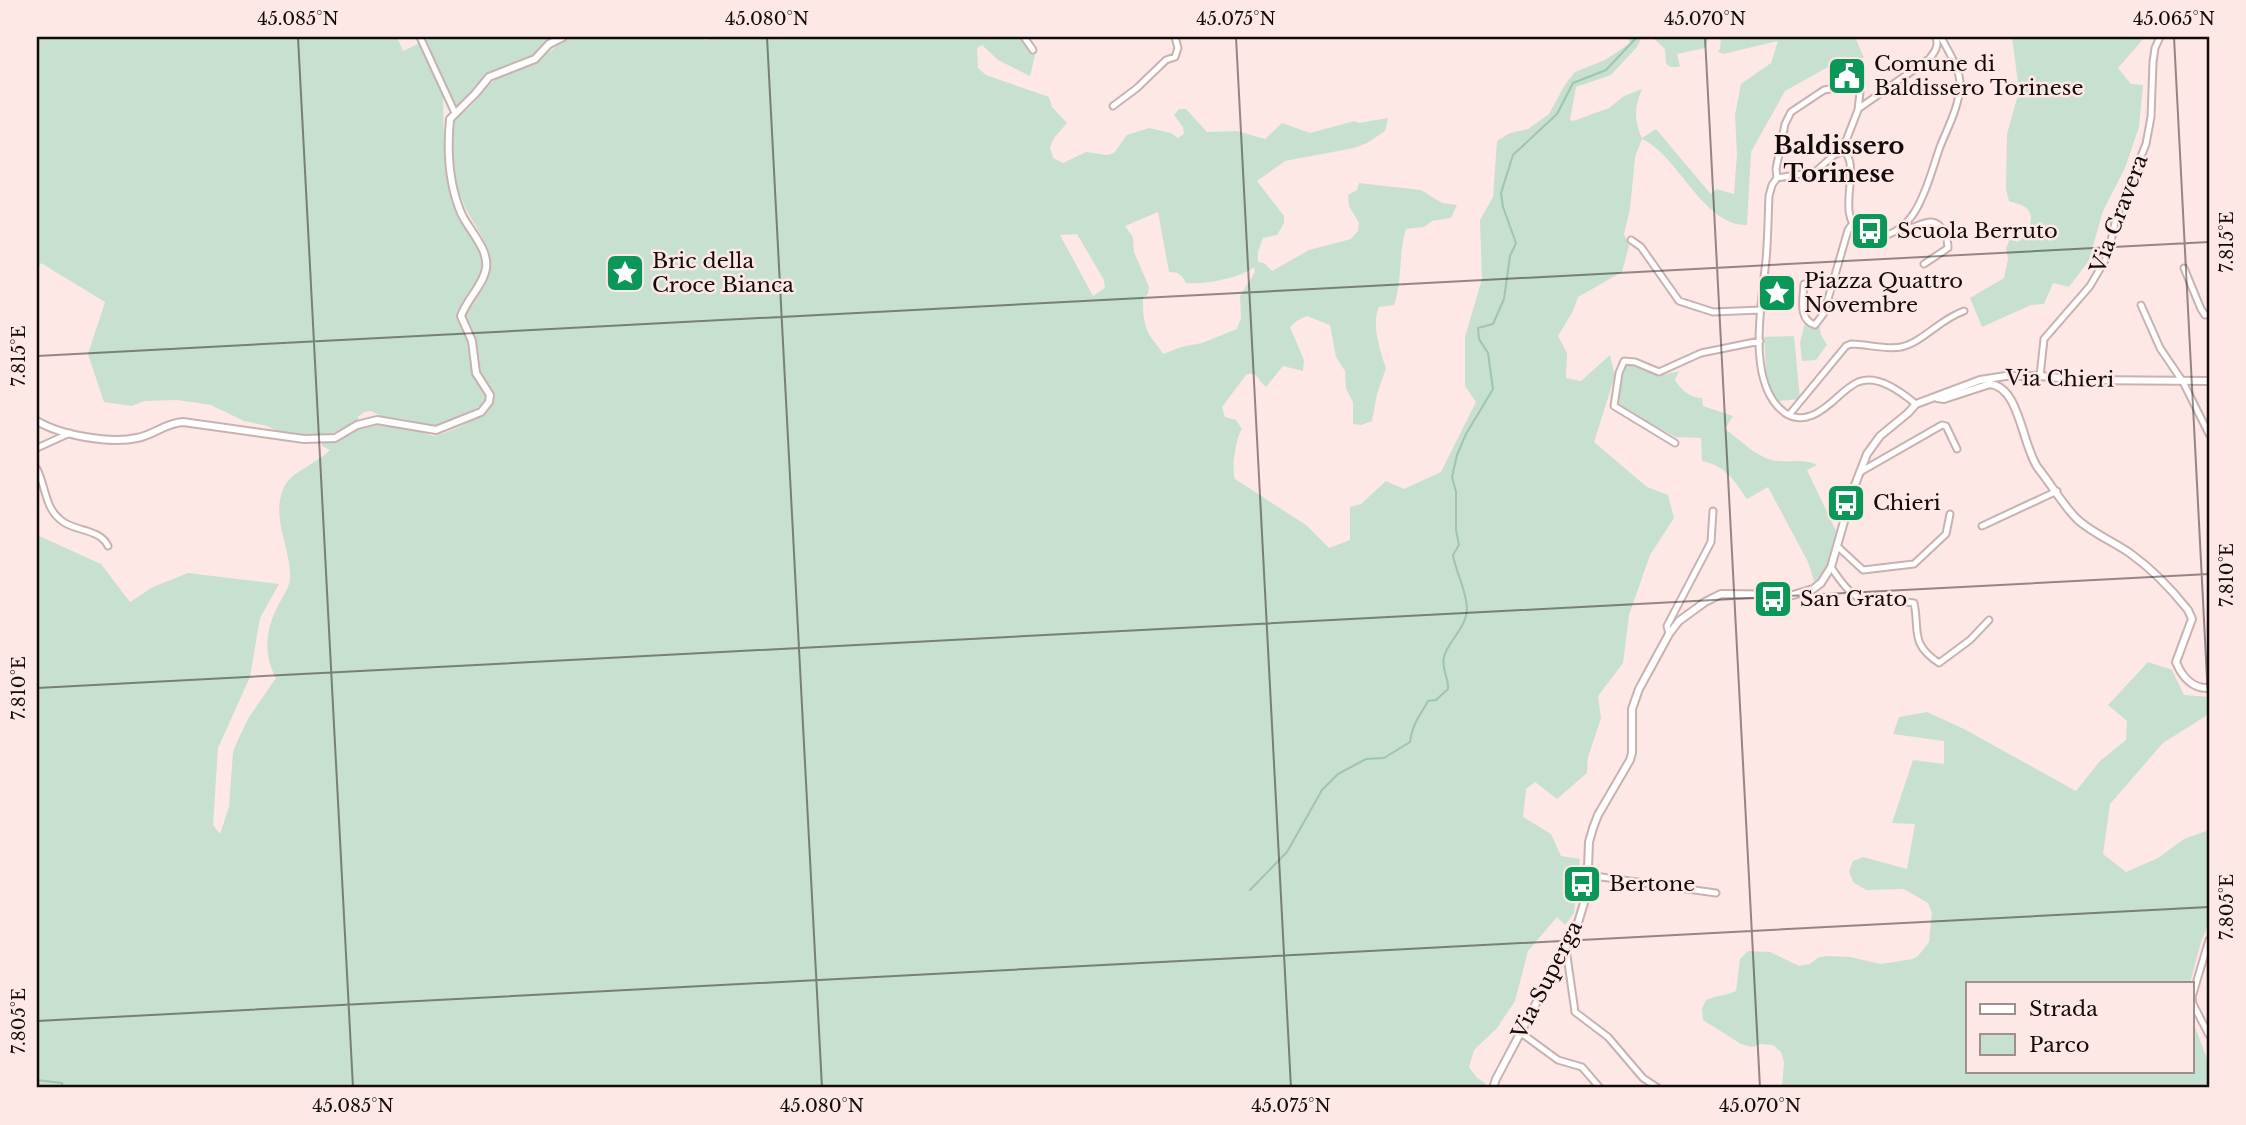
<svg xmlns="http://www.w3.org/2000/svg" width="2246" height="1125" font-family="'Libre Baskerville',serif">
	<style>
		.green { fill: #c8e0cf; fill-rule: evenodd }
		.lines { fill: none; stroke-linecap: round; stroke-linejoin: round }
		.stream { stroke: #9fc5ab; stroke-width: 2 }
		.minor-casing { stroke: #c9b1af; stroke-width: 9 }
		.tertiary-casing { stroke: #c9b1af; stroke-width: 10 }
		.minor { stroke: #fff; stroke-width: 5 }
		.tertiary { stroke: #fff; stroke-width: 6 }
		.ticks { fill: none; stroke: #130b0b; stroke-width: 2; stroke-opacity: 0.45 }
		.labels { text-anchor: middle; stroke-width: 5; stroke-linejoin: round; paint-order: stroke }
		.poi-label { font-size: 21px; fill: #130b0b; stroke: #fde8e6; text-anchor: start }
		.street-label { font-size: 21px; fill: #130b0b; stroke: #fde8e6 }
		.quarter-label { font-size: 24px; font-weight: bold; fill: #130b0b; stroke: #fde8e6 }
		.neatline { fill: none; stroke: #130b0b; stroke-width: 2.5 }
		.ticks-label { font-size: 18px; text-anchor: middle; fill: #130b0b }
	</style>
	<rect width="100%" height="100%" fill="#fde8e6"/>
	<path class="green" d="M37,37h360l6,14 17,-8 23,49 1,53 4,27 16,51 16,28 3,15 -4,11 -17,27 -2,15 10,25 3,30 13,22 -2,8 -42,22 -7,1 -31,-8 -20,-2 -13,-6 -7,1 -6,5 1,4 -33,15 -43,-2 -16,-8 -23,-5 -33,-16 -34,-5 -33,1 -12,5 -28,-4 -16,-48 17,-52 -64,-39 -4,7z
		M434,37h122l-36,27 -22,7 -36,35 -7,1 -30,-66z
		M569,37h124l13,3 8,-3h255l3,2 4,-2h47l12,18 -5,21 -32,-16 -16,-15 -5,3 1,20 8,7 63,22 3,10 15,16 -13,15 -4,9 3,11 10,5 23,-11 21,3 7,-2 13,-18 22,-7 22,5 7,5 6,-4 -1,-7 -9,-12 5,-6h7l21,23 30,-1 28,8 17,-16 28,10 44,-12 5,2 29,-5 -3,13 -18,12 -13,5 -69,13 -28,20 27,35v7l-7,12 -14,3 -5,14v10l6,1 8,8 37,-21 42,-11 7,-8 1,-8 -10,-17 -1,-11 9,-5 2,-7 62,7 21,13 15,2 -6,13 -19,3 -8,6 -18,2c-8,24 -3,51 -12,76l-15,2c-8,16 1,44 7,61l-9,26 -5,27 -11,4 -8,-1v-22l-7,-13 -1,-18 -9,-14 -6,-32 -23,-9 -9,4 -8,7 14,33 -1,11 -20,-5 -17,21c-8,-6 -9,-17 -20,-12l-24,32 3,10 11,3 6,9c-6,8 -11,41 -7,50l71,46 23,23 21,-8v-33l11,-3 25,-23 18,8 37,-17 35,-70 -11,-16v-49l17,-58 -2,-59 13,-23 4,-56 13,-8 18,-4 21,-15 17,-31 9,-11 30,-12 25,-17 -2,-6h14l-5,10 -26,28 -35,12 -6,33 3,1 36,-13 15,-12 18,-7c-8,20 -8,30 0,49l14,-9 53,63 2,2 5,-5 18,5 3,-40 -2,-39 6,-31 30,-21 7,-22 -55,13 -5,-2 2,-3 1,-12h134l9,21 -27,4 -52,29 -34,61 -4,73c-44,1 -68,-69 -105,-86l-7,18 -5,52 -6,25 5,12 -7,26 -44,25 -5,14 -15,25 9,17 -1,25 15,3 29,-26 5,21 -21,66 53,45 21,8 6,23 -24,37 -21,60 -6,48 -25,33 3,22 -13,39 -1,16 -30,26 -22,-17 -9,7 -3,28 28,17 10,22 19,3 -6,54 -9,12 -8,-8 -29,34 -13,50 -18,27 -23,22 -5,17 8,11 8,5 1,5h-1449v-553l64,29 29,38 23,-15 35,-14 91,11 -19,34 -10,59 -32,71 -5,77 7,9 9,-27 4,-55 4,-10 12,-25 27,-39c-14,-26 -10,-51 4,-76 4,-8 10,-16 10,-24 1,-32 -20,-60 -6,-91 7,-15 32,-23 46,-37l-8,-4v-4c18,-2 25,-12 41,-17 22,-6 49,4 71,11 19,-5 57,-20 61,-41l-17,-28 -3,-29 -10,-22c7,-12 27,-40 26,-53 -2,-22 -21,-42 -29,-63 -7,-17 -16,-62 -8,-79 4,-6 11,-9 16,-14 10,-9 14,-20 26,-28 10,-7 23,-9 35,-14 14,-6 24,-21 38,-28zM1158,212l11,60c10,0 13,3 17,11 16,2 56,-5 68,-16l1,5 -15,24 1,22 -4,11 -35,14 -21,4 -18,7c-4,-7 -7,-10 -11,-15 -9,-13 -9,-26 -9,-41l5,-4 1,-7 -15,-35 -1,-15 -8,-11zM1077,234l27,46 1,8 -12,8 -33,-61z
		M1652,37h57l-4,11 -28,6 3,13h-10l-4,-3 -1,-15z
		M2012,37h133l-27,31 13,16 12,1 -4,42 -14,41 -22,43 -14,49 -20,27 -16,-4 -9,21 -13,1 -49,22 -12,-29 34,-20 4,-19 -2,-11 4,-9 8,3c9,-7 20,-26 7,-35 -4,-3 -11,-4 -16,-6l-3,-12 1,-55 12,-43z
		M1806,319l13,5 2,11 6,10 -11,15 -14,1 -2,-18z
		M1794,336l6,63 -23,2 -10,-16 -3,-48z
		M1631,363l28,13 20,-5 -4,9c6,10 15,18 27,18l1,8 30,10 -8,13c16,11 28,26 47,31 15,4 31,-3 45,5l-10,5 29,61 -10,36 -11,17 -7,-22 -40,-75 -21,12c-13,-19 -21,-33 -45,-38l-1,-23 -25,-1 -31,-16 -28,-18 7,-37z
		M2148,662l24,8 12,25 25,2v17l-46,29 -53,61 -7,50 23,18 32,-14 26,-19 25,-9v92l-8,20 -11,41h-222v88h224v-52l17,45v24h-427l2,-26 -3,-10 -8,-7 -12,-1 -9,3 -11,-3 -38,-24 -1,-11 4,-9c10,-5 20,-4 30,-9l4,-32 8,-8 22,1 29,14 11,-2 9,-7 9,-1 22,1 31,7 32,-5 5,-3 11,-14 3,-29 -4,-10 -24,-14 -38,1 -13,-8 -4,-11 4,-10 10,-4 44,12 8,-45 -23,-1 21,-63 31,4v-23l-51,-7 6,-17 28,-5 37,17 112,62 24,-30 26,-21 1,-19 -19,-16z"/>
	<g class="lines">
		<path class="stream" d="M1250,890l37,-38 35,-62 16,-16 28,-15 18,-1 26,-16c2,-18 10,-26 18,-41l8,-1 12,-11c1,-12 -7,-19 -4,-32 3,-15 23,-29 23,-49 -1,-19 -11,-35 -14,-53l6,-10 -3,-15v-38l-4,-15 5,-22 9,-21 27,-45 -5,-36 -9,-14 -1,-11 15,-4 11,-25 6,-43 6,-13 -13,-36 -2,-14 12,-38 44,-41 16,-31 33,-13 31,-33
			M37,1080l25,3 1,5"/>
		<g class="minor-casing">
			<path id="minor" d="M420,37l35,76
				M1024,37l9,13
				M1113,106l24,-18 29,-28 9,-3 3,-9 -3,-11
				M1858,109l71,-50c6,-7 10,-13 7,-22
				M1777,178l-1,-9 9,-45 6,-12 33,-22 29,-5 7,7 -2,18 -16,41
				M1897,230c18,3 35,-21 47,2 3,6 4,10 4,16l-24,16
				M1631,240l10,7 38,54 34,11 48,-2
				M2184,268l17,41 4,6h4
				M1804,284c-1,15 -6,36 11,41l9,-12 24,-83 5,-7
				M2141,305l19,43 23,34 26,52
				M2040,376l4,-37 46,-53 18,-31 8,-37 30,-74 5,-27 2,-55 2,-14 5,-11
				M1916,404c-15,-12 -38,-30 -58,-22 -9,4 -18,13 -26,20 -6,5 -14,12 -22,14 -8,3 -18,2 -25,-3 -40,-29 -23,-111 -19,-153 2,-21 2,-43 3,-64l3,-11 5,-7 38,-6 19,-17 10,-4c18,17 -9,63 16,81 6,4 13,5 21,4 38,-5 48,-59 59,-89 7,-18 19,-40 20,-61 1,-16 -12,-35 -19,-49
				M1789,415l57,-69 5,-2c16,0 35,6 50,3 22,-5 39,-28 63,-36
				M1675,443l-61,-37 5,-33 5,-12 11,1 24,10 42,-19 59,-12
				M37,448l33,-15
				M37,469c10,20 7,41 28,54 13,8 36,7 43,23
				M1860,472l82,-47 4,1 11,23
				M1982,526l75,-35
				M1837,546l26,24 51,-6 32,-30 4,-20
				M1831,567c32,49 35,28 83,36 6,27 -5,40 25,60l31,-23 19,-20
				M1669,634l-2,-8 44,-84 2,-31
				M1587,875l129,18
				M2209,940l-17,57 1,7 16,31
				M1566,949l9,63 33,25 35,41 15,10
				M1521,1033l37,27 24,7 18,21"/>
		</g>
		<g class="tertiary-casing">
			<path id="tertiary" d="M1937,398l7,1 46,-15c30,3 32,62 48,84 13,16 24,36 39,51 15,14 37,23 54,35 21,15 41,36 57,56l4,9 -16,43c6,15 17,27 33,26
				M37,421c23,14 73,23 100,17 17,-3 28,-15 46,-16l121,17 31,-1 22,-13 20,-5 59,10 45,-18 8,-10 1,-7 -14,-22 -4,-32 -11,-25c6,-17 23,-32 25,-48 3,-18 -16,-37 -24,-53 -13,-29 -15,-65 -12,-96l25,-25 14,-17 46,-18 14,-15 14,-7
				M1493,1088l3,-9 81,-153 10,-33 2,-51 4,-14 5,-13 32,-55 2,-7v-44l7,-20 30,-55 10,-13 26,-19 16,-8 72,1 20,-6 8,-6 10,-16 22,-77 14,-36 13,-18 28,-23 8,-9 64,-24 26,-4h34l38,4 131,1"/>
		</g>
		<use href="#minor" class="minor"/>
		<use href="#tertiary" class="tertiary"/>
	</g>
	<path class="ticks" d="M298,37l55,1051M767,37l55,1051M1236,37l55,1051M1705,37l55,1051M2174,37l35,680M37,356l2172,-114M37,688l2172,-114M37,1021l2172,-114"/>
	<defs>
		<g id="civic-square" transform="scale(2.0125)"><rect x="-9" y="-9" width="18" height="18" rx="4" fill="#0a9758" stroke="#fde8e6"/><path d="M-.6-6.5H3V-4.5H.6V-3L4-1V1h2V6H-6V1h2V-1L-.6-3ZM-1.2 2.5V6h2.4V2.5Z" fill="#fff"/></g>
		<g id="bus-square" transform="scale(2.0125)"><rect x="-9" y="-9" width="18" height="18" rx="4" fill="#0a9758" stroke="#fde8e6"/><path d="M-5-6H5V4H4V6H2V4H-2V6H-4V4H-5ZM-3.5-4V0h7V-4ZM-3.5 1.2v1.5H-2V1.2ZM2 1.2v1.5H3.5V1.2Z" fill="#fff"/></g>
		<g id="sight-square" transform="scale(2.0125)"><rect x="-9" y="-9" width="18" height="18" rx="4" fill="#0a9758" stroke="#fde8e6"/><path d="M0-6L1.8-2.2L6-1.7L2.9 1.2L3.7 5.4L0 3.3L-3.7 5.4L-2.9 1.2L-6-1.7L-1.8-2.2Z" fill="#fff"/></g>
	</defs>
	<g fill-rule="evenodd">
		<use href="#civic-square" x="1847" y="76"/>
		<use href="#bus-square" x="1870" y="231"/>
		<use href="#sight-square" x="625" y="273"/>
		<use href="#sight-square" x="1777" y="293"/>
		<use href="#bus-square" x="1846" y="503"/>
		<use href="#bus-square" x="1773" y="599"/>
		<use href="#bus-square" x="1582" y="884"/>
	</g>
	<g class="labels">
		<g class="poi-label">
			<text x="1874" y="71">Comune di<tspan x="1874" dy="24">Baldissero Torinese</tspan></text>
			<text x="1897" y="238">Scuola Berruto</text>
			<text x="652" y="268">Bric della<tspan x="652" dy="24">Croce Bianca</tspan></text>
			<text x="1804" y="288">Piazza Quattro<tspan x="1804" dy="24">Novembre</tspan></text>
			<text x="1873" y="510">Chieri</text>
			<text x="1800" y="606">San Grato</text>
			<text x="1609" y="891">Bertone</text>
		</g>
		<g class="street-label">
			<text transform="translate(2119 214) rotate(-69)" y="7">Via Cravera</text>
			<text transform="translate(2060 379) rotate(1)" y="7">Via Chieri</text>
			<text transform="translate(1547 980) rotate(-63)" y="7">Via Superga</text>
		</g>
		<g class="quarter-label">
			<text x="1839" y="154">Baldissero<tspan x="1839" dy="28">Torinese</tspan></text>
		</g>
	</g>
	<rect width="2246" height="1125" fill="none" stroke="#fde8e6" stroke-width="77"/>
	<rect x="1966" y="982" width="228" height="91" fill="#fde8e6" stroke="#9f908e" stroke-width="2"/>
	<rect x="1980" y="1004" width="35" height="10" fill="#ffffff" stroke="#9f908e" stroke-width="2"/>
	<text x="2029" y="1016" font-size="21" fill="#130b0b">Strada</text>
	<rect x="1980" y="1034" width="35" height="21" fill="#c8e0cf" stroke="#9f908e" stroke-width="2"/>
	<text x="2029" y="1052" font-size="21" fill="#130b0b">Parco</text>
	<rect x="38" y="38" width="2170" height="1048" class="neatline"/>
	<g class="ticks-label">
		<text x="298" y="25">45.085°N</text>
		<text x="767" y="25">45.080°N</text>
		<text x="1236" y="25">45.075°N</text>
		<text x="1705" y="25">45.070°N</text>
		<text x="2174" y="25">45.065°N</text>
		<text transform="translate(2227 242) rotate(-90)" y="6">7.815°E</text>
		<text transform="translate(19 356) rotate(-90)" y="6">7.815°E</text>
		<text transform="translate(2227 575) rotate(-90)" y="6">7.810°E</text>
		<text transform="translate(19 688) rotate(-90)" y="6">7.810°E</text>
		<text transform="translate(2227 907) rotate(-90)" y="6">7.805°E</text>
		<text transform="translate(19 1021) rotate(-90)" y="6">7.805°E</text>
		<text x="353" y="1112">45.085°N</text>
		<text x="822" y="1112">45.080°N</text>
		<text x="1291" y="1112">45.075°N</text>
		<text x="1760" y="1112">45.070°N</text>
	</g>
</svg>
